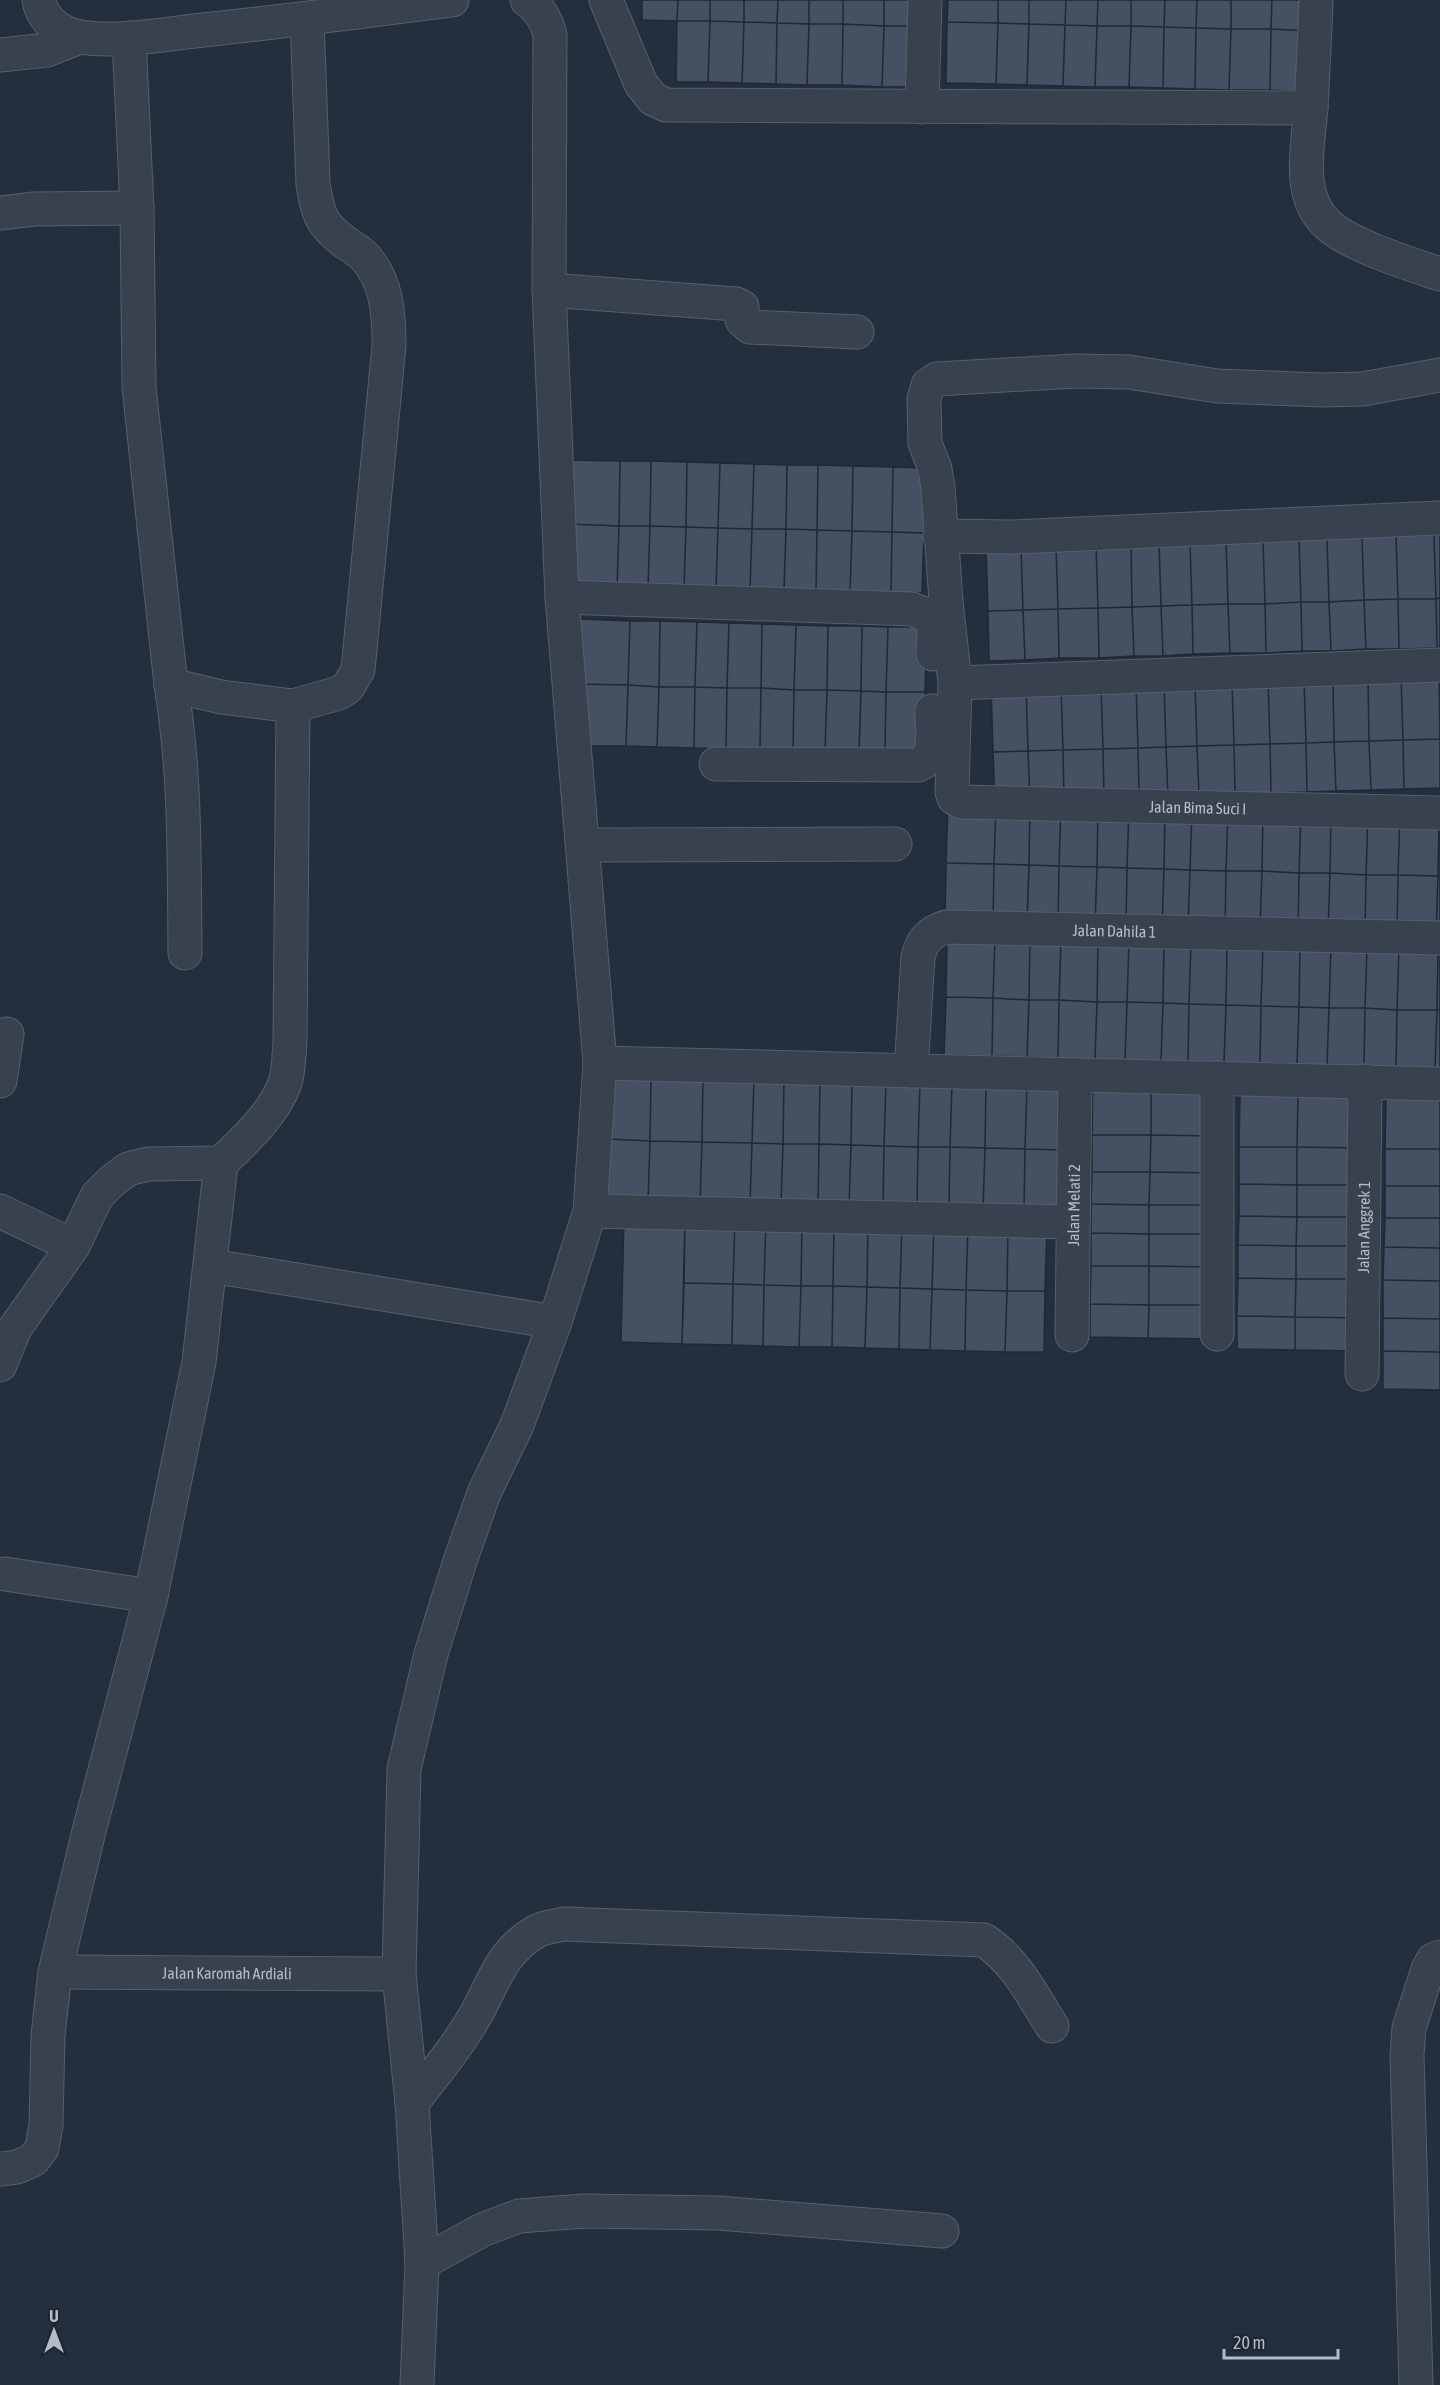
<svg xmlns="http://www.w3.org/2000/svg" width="1440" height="2385" font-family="'Asap Condensed',sans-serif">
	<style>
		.building { fill: #455162; stroke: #1f2835; stroke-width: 1.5 }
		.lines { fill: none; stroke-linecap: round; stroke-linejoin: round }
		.minor-casing { stroke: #565f6c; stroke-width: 35 }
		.minor { stroke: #38414e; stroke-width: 33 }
		.labels { text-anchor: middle; stroke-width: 6; stroke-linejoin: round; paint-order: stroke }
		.street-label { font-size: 16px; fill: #b4bcc9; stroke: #1d2633 }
	</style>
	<rect width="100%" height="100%" fill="#242f3e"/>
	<path class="building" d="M642,0h36l-1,21 -35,-1z
		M678,0h32v21h-33z
		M710,0h34v22l-34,-1z
		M744,0h34l-1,23 -33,-1z
		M778,0h31v24l-32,-1z
		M809,0h34v24h-34z
		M843,0h41v26l-41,-2z
		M884,0h39l-1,26h-38z
		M948,0h50v23l-51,-1z
		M998,0h31v24l-31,-1z
		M1029,0h37l-1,25 -36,-1z
		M1066,0h32l-1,26 -32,-1z
		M1098,0h33v26h-34z
		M1131,0h34l-1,27 -33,-1z
		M1165,0h32l-1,28 -32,-1z
		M1197,0h34v29l-35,-1z
		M1231,0h41l-1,29h-40z
		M1272,0h38l-1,31 -38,-2z
		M677,21h33l-2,61h-32z
		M710,21l34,1 -2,61 -34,-1z
		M744,22l33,1 -1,61 -34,-1z
		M947,22l51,1 -2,61 -50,-1z
		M777,23l32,1 -2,61 -31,-1z
		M998,23l31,1 -2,61 -31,-1z
		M809,24h34l-1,61h-35z
		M843,24l41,2 -2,61 -40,-2z
		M1029,24l36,1 -2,61 -36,-1z
		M1065,25l32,1 -2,61 -32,-1z
		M884,26h38l-2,61h-38z
		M1097,26h34l-2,61h-34z
		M1131,26l33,1 -1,61 -34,-1z
		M1164,27l32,1 -1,61 -32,-1z
		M1196,28l35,1 -2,61 -34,-1z
		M1231,29h40l-1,61h-41z
		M1271,29l38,2 -1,61 -38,-2z
		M570,460l50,1 -1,65 -50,-2z
		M620,461h31l-1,65h-31z
		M651,461l36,1 -1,65 -36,-1z
		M687,462l33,1 -2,65 -32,-1z
		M720,463l34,1 -2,65 -34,-1z
		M754,464l33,1 -1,64h-34z
		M787,465h31l-1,65 -31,-1z
		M818,465l35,1 -1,65 -35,-1z
		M853,466l40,1 -1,65 -40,-1z
		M893,467l32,1 -1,65 -32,-1z
		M569,524l50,2 -2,61 -50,-2z
		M619,526h31l-2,61h-31z
		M650,526l36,1 -2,61 -36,-1z
		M686,527l32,1 -2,60h-32z
		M718,528l34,1 -2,61 -34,-2z
		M752,529h34l-2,61h-34z
		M786,529l31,1 -1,61 -32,-1z
		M817,530l35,1 -2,61 -34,-1z
		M852,531l40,1 -1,61 -41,-1z
		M892,532l32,1 -2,60h-31z
		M1434,535h6v63l-4,1z
		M1434,535l2,64h-38l-2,-63z
		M1396,536l2,63 -34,1 -2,-63z
		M1362,537l2,63 -35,2 -2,-64z
		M1327,538l2,64h-28l-2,-63z
		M1299,539l2,63 -36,2 -2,-64z
		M1263,540l2,64h-37l-2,-63z
		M1226,541l2,63 -36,1 -2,-63z
		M1190,542l2,63 -31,1 -2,-63z
		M1159,543l2,63 -29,1 -1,-63z
		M1096,544h35l1,63 -34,1z
		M1096,544l2,64 -40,1 -2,-63z
		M1056,546l2,63 -35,1 -2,-63z
		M1021,547l2,63 -35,1 -2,-63z
		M1440,598v49l-3,1 -1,-49z
		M1398,599l1,50h-33l-2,-49z
		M1398,599h38l1,49 -38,1z
		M1364,600l2,49 -35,2 -2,-49z
		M1301,602l1,49 -36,2 -1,-49z
		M1301,602h28l2,49h-29z
		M1228,604l2,49 -37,1 -1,-49z
		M1228,604h37l1,49h-36z
		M1192,605l1,49 -30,2 -2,-50z
		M1161,606l2,50h-29l-2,-49z
		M1132,607l2,49 -35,2 -1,-50z
		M1098,608l1,50h-40l-1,-49z
		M1058,609l1,49 -34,2 -2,-50z
		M1023,610l2,50 -36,1 -1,-50z
		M580,619l50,2 -2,64 -50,-1z
		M630,621h30l-1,66 -31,-2z
		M660,621l37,1 -2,65h-36z
		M697,622l32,1 -2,65 -32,-1z
		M729,623l33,1 -1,64h-34z
		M762,624l34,1 -2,65 -33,-2z
		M796,625l32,1 -1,64h-33z
		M828,626h34l-1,65 -34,-1z
		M862,626l26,1 -2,65 -25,-1z
		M888,627h39l-2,65h-39z
		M1439,675l1,64 -37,1 -2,-64z
		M1401,676l2,64 -34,1 -1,-63z
		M1333,678l1,64 -28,1 -2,-63z
		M1333,678h35l1,63 -35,1z
		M1268,680h36l2,63 -36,1z
		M1268,680l2,64 -36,1 -2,-63z
		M1232,682l2,63 -37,1 -2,-63z
		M1164,683h31l2,63 -31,1z
		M1164,683l2,64 -28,1 -2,-63z
		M578,684l50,1 -2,61h-49z
		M628,685l31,2 -2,60 -31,-1z
		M1101,685h35l2,63 -35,1z
		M1101,685l2,64 -40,1 -2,-63z
		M659,687h36l-1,61 -37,-1z
		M695,687l32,1 -1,61 -32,-1z
		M1061,687l2,63 -35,1 -2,-63z
		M727,688h34l-1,61h-34z
		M761,688l33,2 -1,61 -33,-2z
		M991,688h35l2,63 -35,1z
		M794,690h33l-2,61h-32z
		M827,690l34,1 -2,61 -34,-1z
		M861,691l25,1 -1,61 -26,-1z
		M886,692h39l-2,61h-38z
		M1440,739v49l-36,1 -1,-49z
		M1403,740l1,49 -33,1 -2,-49z
		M1369,741l2,49 -35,1 -2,-49z
		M1334,742l2,49 -29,1 -1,-49z
		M1306,743l1,49 -36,1 -1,-49z
		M1270,744l1,49 -36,1 -1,-49z
		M1234,745l1,49 -36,1 -2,-49z
		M1197,746l2,49 -31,1 -2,-49z
		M1166,747l2,49 -29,1 -1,-49z
		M1138,748l1,49 -35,1 -1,-49z
		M1103,749l1,49 -40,1 -1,-49z
		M1063,750l1,49 -34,1 -2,-49z
		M1028,751l2,49 -35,1 -2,-49z
		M948,803l48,1 -2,60 -48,-1z
		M996,804l34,1 -1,60 -35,-1z
		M1030,805l31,1 -2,60 -30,-1z
		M1061,806l37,1 -1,60 -38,-1z
		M1098,807l31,1 -2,60 -30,-1z
		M1129,808l36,1 -1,60 -37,-1z
		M1165,809h27l-2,61 -26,-1z
		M1192,809l36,1 -2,61 -36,-1z
		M1228,810l35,1 -1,60h-36z
		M1263,811l38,1 -2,61 -37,-2z
		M1301,812l30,1 -1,60h-31z
		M1331,813l37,1 -2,61 -36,-2z
		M1368,814l32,1 -2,60h-32z
		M1400,815l39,1 -1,60 -40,-1z
		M1439,816h1v60h-2z
		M946,863l48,1 -1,58 -48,-2z
		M994,864l35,1 -2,58 -34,-1z
		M1029,865l30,1 -1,58 -31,-1z
		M1059,866l38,1 -2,58 -37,-1z
		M1097,867l30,1 -1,57h-31z
		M1127,868l37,1 -2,58 -36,-2z
		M1164,869l26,1 -2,57h-26z
		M1190,870l36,1 -1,57 -37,-1z
		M1226,871h36l-2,58 -35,-1z
		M1262,871l37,2 -1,58 -38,-2z
		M1299,873h31l-2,58h-30z
		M1330,873l36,2 -1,57 -37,-1z
		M1366,875h32l-1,58 -32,-1z
		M1398,875l40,1 -2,58 -39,-1z
		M1438,876h2v58h-4z
		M947,937l48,1 -2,60 -47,-1z
		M995,938l35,1 -1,61 -36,-2z
		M1030,939l31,1 -2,60h-30z
		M1061,940l37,1 -1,61 -38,-2z
		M1098,941l31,1 -2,60h-30z
		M1129,942l35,1 -1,60 -36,-1z
		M1164,943l27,1 -2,60 -26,-1z
		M1191,944h36l-1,61 -37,-1z
		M1227,944l36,2 -2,60 -35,-1z
		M1263,946h37l-1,61 -38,-1z
		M1300,946l31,1 -2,61 -30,-1z
		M1331,947l36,1 -2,60h-36z
		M1367,948l32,1 -2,61 -32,-2z
		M1399,949l39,1 -1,60h-40z
		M1438,950h2v60h-3z
		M946,997l47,1 -1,58 -48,-1z
		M993,998l36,2 -2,57 -35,-1z
		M1029,1000h30l-1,58 -31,-1z
		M1059,1000l38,2 -2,57 -37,-1z
		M1097,1002h30l-2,58 -30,-1z
		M1127,1002l36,1 -2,58 -36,-1z
		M1163,1003l26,1 -1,57h-27z
		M1189,1004l37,1 -2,58 -36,-2z
		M1226,1005l35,1 -1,57h-36z
		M1261,1006l38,1 -2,57 -37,-1z
		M1299,1007l30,1 -2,57 -30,-1z
		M1329,1008h36l-1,58 -37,-1z
		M1365,1008l32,2 -1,57 -32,-1z
		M1397,1010h40l-2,58 -39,-1z
		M1437,1010h3v58h-5z
		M611,1075l40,1 -1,65 -41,-2z
		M651,1076h52l-1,66 -52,-1z
		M703,1076l51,2 -2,65 -50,-1z
		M754,1078l30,1 -1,65 -31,-1z
		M784,1079l36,1 -1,64h-36z
		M820,1080h32l-1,65 -32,-1z
		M852,1080l34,1 -2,65 -33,-1z
		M886,1081l34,1 -2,65 -34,-1z
		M920,1082l32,1 -2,64h-32z
		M952,1083h34l-1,65 -35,-1z
		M986,1083l41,2 -2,64 -40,-1z
		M1093,1083h58v52h-59z
		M1151,1083l65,1 -1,52 -64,-1z
		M1027,1085h38l-2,65 -38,-1z
		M1240,1095l58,1 -1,51h-58z
		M1298,1096l65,1 -1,51 -65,-1z
		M1386,1097l54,1v51h-55z
		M1092,1135h59l-1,37h-58z
		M1151,1135l64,1v37l-65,-1z
		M609,1139l41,2 -2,61 -40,-2z
		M650,1141l52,1 -2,61 -52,-1z
		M702,1142l50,1 -2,61 -50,-1z
		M752,1143l31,1 -2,61 -31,-1z
		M783,1144h36l-1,61h-37z
		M819,1144l32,1 -2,61 -31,-1z
		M851,1145l33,1 -1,61 -34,-1z
		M884,1146l34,1 -1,61 -34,-1z
		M918,1147h32l-1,61h-32z
		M950,1147l35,1 -2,61 -34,-1z
		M1239,1147h58v38l-58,-1z
		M1297,1147l65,1v37h-65z
		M985,1148l40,1 -1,61 -41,-1z
		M1025,1149l38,1 -1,61 -38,-1z
		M1385,1149h55v37h-55z
		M1092,1172h58l-1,33 -58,-1z
		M1150,1172l65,1 -1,32h-65z
		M1239,1184l58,1v32l-58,-1z
		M1297,1185h65l-1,32h-64z
		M1385,1186h55v32h-55z
		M1091,1204l58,1v29l-58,-1z
		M1149,1205h65v29h-65z
		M1239,1216l58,1 -1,29 -58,-1z
		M624,1217l61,1 -3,126 -61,-2z
		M1297,1217h64v29h-65z
		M685,1218l50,1 -2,65 -49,-1z
		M1385,1218h55v30l-56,-1z
		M735,1219l31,1 -2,65 -31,-1z
		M766,1220l36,1 -1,65 -37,-1z
		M802,1221l32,1 -1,64h-32z
		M834,1222h34l-1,65 -34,-1z
		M868,1222l34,2 -2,64 -33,-1z
		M902,1224h32l-2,65 -32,-1z
		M934,1224l34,1 -2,65 -34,-1z
		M968,1225l40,1 -1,65 -41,-1z
		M1008,1226l39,1 -2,64h-38z
		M1091,1233l58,1v32h-58z
		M1149,1234h65v33l-65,-1z
		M1238,1245l58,1v33l-58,-1z
		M1296,1246h65v33h-65z
		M1384,1247l56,1v33l-57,-1z
		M1091,1266h58v39l-59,-1z
		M1149,1266l65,1v38h-65z
		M1238,1278l58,1 -1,38 -58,-1z
		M1296,1279h65l-1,39 -65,-1z
		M1383,1280l57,1v38l-57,-1z
		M684,1283l49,1 -1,61 -50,-1z
		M733,1284l31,1 -1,61 -31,-1z
		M764,1285l37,1 -2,61 -36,-1z
		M801,1286h32l-1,61h-33z
		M833,1286l34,1 -2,61 -33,-1z
		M867,1287l33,1 -1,61 -34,-1z
		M900,1288l32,1 -2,61 -31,-1z
		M932,1289l34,1 -1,61 -35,-1z
		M966,1290l41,1 -2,61 -40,-1z
		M1007,1291h38l-1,61h-39z
		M1090,1304l59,1 -1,33 -58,-1z
		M1149,1305h65l-1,34 -65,-1z
		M1237,1316l58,1v33l-58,-1z
		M1295,1317l65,1v33l-65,-1z
		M1383,1318l57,1v33l-57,-1z
		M1383,1351l57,1v38l-57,-1z"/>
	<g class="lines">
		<g class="minor-casing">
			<g id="minor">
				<path d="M39,0c3,20 22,34 41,37 37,6 85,-3 123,-7 83,-9 166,-19 249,-30"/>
				<path d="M606,0l35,84 12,15 13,6 645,3"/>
				<path d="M1316,0c-1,35 -3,70 -5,106 -2,38 -16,88 16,118 22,21 83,40 113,50"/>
				<path d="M129,38l8,170 2,179 32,298c15,89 13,178 14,268"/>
				<path d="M0,55l47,-5 33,-13"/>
				<path d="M922,107l3,-107"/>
				<path d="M0,213l34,-4 103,-1"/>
				<path d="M549,290l187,14 6,3v13l8,7 107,5"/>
				<path id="s1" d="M1440,375l-77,14 -41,1 -105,-4 -88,-14 -54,-1 -138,8 -9,6 -4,14 1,44 10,26 3,19 8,113 9,82 -3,109 2,6 8,4 478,11"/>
				<path d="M940,536l73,1 427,-19"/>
				<path d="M562,597l350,12 17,7 5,13 -1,25"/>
				<path d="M955,683l485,-18"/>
				<path d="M171,685l50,12 72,9 46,-13 9,-6 10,-17 31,-325c0,-32 -2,-64 -25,-89 -5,-5 -12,-9 -18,-13 -26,-19 -28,-29 -33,-59l-6,-165"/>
				<path d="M716,764l202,1c20,-7 14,-36 14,-54"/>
				<path d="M583,845l312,-1"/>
				<path d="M600,1063l840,21"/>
				<path id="s2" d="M911,1071l7,-114c4,-16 11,-25 28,-30l494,11"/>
				<path d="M1217,1078v256"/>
				<path d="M0,1081l7,-47"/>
				<path d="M0,1211l73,35"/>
				<path d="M590,1211l483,11"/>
				<path d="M211,1266l344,56"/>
				<path id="s3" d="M1072,1335l3,-260"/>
				<path d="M0,1365l15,-37 58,-82 24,-50 15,-15 16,-12 20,-5 73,-1"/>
				<path id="s4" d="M1362,1374l3,-293"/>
				<path d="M5,1574l146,22"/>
				<path id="s5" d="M55,1972l344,2"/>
				<path d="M412,2103c22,-28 45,-56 63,-87 19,-33 25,-64 62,-85 7,-4 18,-5 27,-7l420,16c32,21 48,55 68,86"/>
				<path d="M0,2169l17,-2 16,-7 9,-12 4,-23 2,-89 7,-64 35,-145 61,-231 48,-234 22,-199c24,-23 52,-48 64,-80 4,-13 4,-29 5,-42l3,-335"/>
				<path d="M422,2263l60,-33 37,-14 65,-5 134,2 224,18"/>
				<path d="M417,2385l5,-122 -10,-160 -13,-129 5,-205 27,-115 29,-93 24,-68 33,-68 38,-103 35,-111 10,-148 -38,-466 -13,-307 1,-255c-4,-16 -10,-25 -23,-35"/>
				<path d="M1416,2385l-9,-330 2,-27 19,-59 5,-9 7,-3"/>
			</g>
		</g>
		<use href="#minor" class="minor"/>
	</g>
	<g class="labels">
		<g class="street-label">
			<text dy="6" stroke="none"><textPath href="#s1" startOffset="1178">Jalan Bima Suci I</textPath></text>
			<text dy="6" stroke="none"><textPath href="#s2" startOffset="326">Jalan Dahila 1</textPath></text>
			<text dy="6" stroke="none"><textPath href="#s3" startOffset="130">Jalan Melati 2</textPath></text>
			<text dy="6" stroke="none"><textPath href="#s4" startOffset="147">Jalan Anggrek 1</textPath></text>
			<text dy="6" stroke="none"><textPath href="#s5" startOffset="172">Jalan Karomah Ardiali</textPath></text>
		</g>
	</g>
	<g transform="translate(54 2331)" stroke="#1d2633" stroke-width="4.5" paint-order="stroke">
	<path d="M0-4.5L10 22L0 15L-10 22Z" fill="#b4bcc9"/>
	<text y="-9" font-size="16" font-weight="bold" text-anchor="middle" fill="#b4bcc9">U</text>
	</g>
	<path d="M1224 2349v9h114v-9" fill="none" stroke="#b4bcc9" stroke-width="3"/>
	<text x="1233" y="2349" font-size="18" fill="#b4bcc9" stroke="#1d2633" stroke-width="4.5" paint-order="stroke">20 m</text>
</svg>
